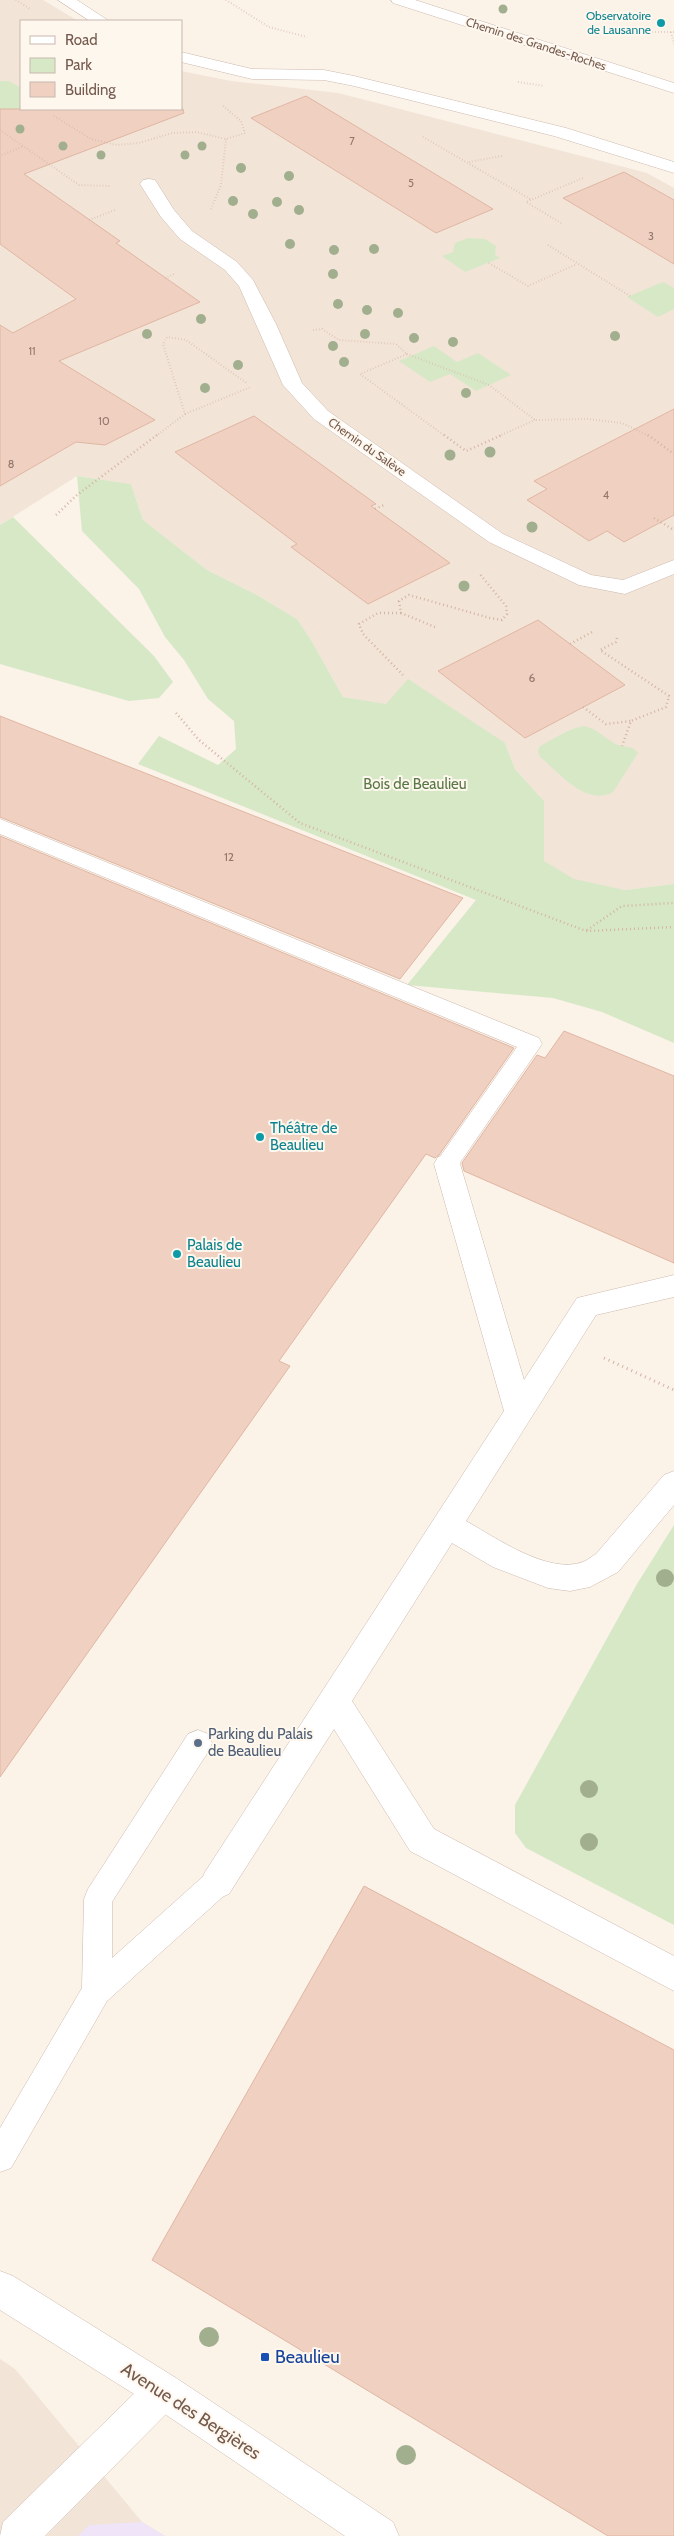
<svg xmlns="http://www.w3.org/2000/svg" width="674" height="2536" font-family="Cabin,sans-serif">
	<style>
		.residential { fill: #f2e4d7 }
		.education { fill: #efe4f8 }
		.green { fill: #d7e8c7 }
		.building { fill: #efd0c1; stroke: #e1b6a3 }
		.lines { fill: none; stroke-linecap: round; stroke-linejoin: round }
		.service-casing { stroke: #cdbaaf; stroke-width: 1 }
		.pedestrian-casing { stroke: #cdbaaf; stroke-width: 1 }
		.minor-casing { stroke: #cdbaaf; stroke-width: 1 }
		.tertiary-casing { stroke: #cdbaaf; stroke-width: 1 }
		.path-far2 { stroke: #d4b4a4; stroke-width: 2; stroke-dasharray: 0.5 2.5; stroke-linecap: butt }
		.path-far1 { stroke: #d4b4a4; stroke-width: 2.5; stroke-dasharray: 1 3; stroke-linecap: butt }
		.path { stroke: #d4b4a4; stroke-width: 3; stroke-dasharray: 1 4; stroke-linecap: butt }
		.service { fill: #fff; fill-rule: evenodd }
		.pedestrian { fill: #fff; fill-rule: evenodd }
		.minor { fill: #fff; fill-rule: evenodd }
		.tertiary { fill: #fff; fill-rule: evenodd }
		.tree { fill: #a1af8f }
		.culture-dot { fill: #0f9aa8; stroke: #fef7ee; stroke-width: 2 }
		.service-dot { fill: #5c6f8a; stroke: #fef7ee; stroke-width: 2 }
		.transit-dot { fill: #1a4fb4; stroke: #fef7ee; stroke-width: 2 }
		.labels { text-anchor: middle; stroke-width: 4; stroke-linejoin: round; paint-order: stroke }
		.far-number-label { font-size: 11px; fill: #93776a }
		.far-culture-label { font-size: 12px; fill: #0d838f; stroke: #fef7ee; text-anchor: end }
		.far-street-label { font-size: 12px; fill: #74594d; stroke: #fef7ee }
		.number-label { font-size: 12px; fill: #93776a }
		.park-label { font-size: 15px; fill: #587846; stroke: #fef7ee }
		.culture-label { font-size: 15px; fill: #0d838f; stroke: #fef7ee; text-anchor: start }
		.service-label { font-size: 15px; fill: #4e5e75; stroke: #fef7ee; text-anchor: start }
		.near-transit-label { font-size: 18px; fill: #164399; stroke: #fef7ee; text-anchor: start }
		.near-street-label { font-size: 18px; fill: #74594d; stroke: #fef7ee }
	</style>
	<rect width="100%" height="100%" fill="#fbf2e8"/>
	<path class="residential" d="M0,0h43l35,21h-57v88h160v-38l50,10 107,12 309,80 27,15v696l-49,6 -51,-10 -30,-19v-60l-29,-32 -10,-26 -119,-38 -43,-8 -32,-57 -14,-21 -40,-24 -50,-25 -64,-50 -12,-36 -54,-8 -77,49z
		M0,2359l15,10 127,153 23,14h-165z"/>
	<path class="education" d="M142,2522l23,14h-87l11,-11z"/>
	<path class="green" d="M0,81h9l12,7v21h31l6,6 -58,-2z
		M468,238l17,1 11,7 -1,9 5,3 -35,14 -23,-16 11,-4 2,-9z
		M663,282l11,6v21l-16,8 -31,-20z
		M434,346l23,16 21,-9 33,22 -35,16 -26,-17 -20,8 -31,-21z
		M77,476l54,8 12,36 64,50 50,25 40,24 14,21 32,57 43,7 22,-25 97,64 10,26 29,32v60l30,18 51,11 49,-6v159l-72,-31 -49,-14 -146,-13 69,-85 -338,-136 21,-28 59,29 18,-16 -2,-28 -26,-22 -24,-39 -19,-23 -26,-48 -57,-58z
		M13,517l141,139 19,26 -14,16 -30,3 -129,-37v-139z
		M584,726c14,3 20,12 32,18 8,4 17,1 22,9l-25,39c-27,15 -53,-19 -73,-35l-2,-6 2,-5c14,-7 29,-18 44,-20z
		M674,1525v400l-148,-77 -11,-15v-28l122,-221z"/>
	<path class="building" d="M306,96l187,113 -57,24 -185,-115z
		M0,109h183l1,4 -160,61 96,67 -4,2 84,59 -141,59 96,59 -50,25 -29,-3 -76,44v-161l13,8 63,-34 -76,-55z
		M624,172l50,28v64l-111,-66z
		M674,409v106l-50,27 -17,-11 -18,10 -62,-41 20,-11 -13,-8z
		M254,416l122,88 -5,2 79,57 -82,41 -77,-57 6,-3 -122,-92z
		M538,620l87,65 -100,53 -87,-67z
		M0,716l463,182 -63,81 -400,-162z
		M0,836l514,212 -75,107 -4,3 -9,-4 -147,207 11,5 -290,411z
		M564,1031l110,45v187l-210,-92 -2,-8 75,-108 8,3z
		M364,1886l310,164v486h-66l-456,-276z"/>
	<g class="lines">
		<g class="service-casing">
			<path id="service" d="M0,819l539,219 3,6 -87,126 -8,3 -8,-3 -3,-6 3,-6 78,-111 -517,-213z
				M198,1730l10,4 4,9 -4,9 -96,150v56l95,-85 10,-4 10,4 4,10 -4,10 -120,108 -96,167 -11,4v-44l82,-140 2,-89 4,-10 100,-155z"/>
		</g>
		<g class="pedestrian-casing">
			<path id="pedestrian" d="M447,1154l9,3 4,7 64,216 53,-82 97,-23v22l-78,18 -130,206c29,16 82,54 117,41 5,-2 9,-6 13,-8l68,-79 10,-4v34l-56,67 -28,15 -20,4 -22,-3 -55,-21 -41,-24 -100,158 82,128 240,127v35l-264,-140 -76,-122 -105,165 -12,5 -12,-5 -5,-11 5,-11 299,-461 -70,-247 4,-7z"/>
		</g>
		<g class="minor-casing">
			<path id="minor" d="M58,0h19l32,21h-19z
				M391,0h24l259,83v10l-281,-90z
				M181,52l71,17 72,1 30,6 212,52 108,34v11l-120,-37 -200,-50 -30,-6 -72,-1 -71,-17z
				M149,179l6,1 19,30 18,21 45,31 16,18 23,44 26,59 26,28 175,123 88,41 32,5 51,-20v14l-49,20 -46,-9 -90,-43 -175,-123 -31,-34 -44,-99 -14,-16 -45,-31 -19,-22 -21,-33 3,-4z
				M163,2372l13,6 6,13 -6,13 -131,132h-45l3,-14 147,-144z"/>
		</g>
		<g class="tertiary-casing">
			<path id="tertiary" d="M0,2271l13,5 163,102 217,144 6,14h-54l-195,-132 -150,-94z"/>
		</g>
		<path class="path-far2" d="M16,0l14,9
			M226,0l43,27 38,10
			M619,32h55
			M671,32l3,12
			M518,82l26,4
			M54,116l37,23 26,6 22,-2 33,-10 24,-1 30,7 19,-6 -4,-12 -19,-16
			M0,130l79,55 31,1
			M423,137l109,63
			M2,155l22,-9
			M469,162l33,-6
			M211,209l10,-24 5,-46
			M89,220l26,-10
			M561,223l-35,-21 57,-24
			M548,245l82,51
			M489,263l39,23 49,-22
			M165,278l11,-5
			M313,330l9,-1 17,11 57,4 11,10 -47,20 85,62
			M407,354l82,31 46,35 53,-1 34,4 27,13
			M185,414l66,-27
			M156,436l29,-22 -22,-70 4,-7 19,3 62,44
			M499,436l36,-16"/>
		<path class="path-far1" d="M444,435l22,16 36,-16
			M648,435l26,19
			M375,509l9,-4
			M56,515l21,-20 80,-60
			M654,518l20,12
			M401,613h-23l-19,11 4,10 41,42
			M435,627l-34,-14 -2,-12 10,-6 81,23 12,2 5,-6 -1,-8 -27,-33
			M617,638l-1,4 -16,8 69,46 -3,11 -35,14 -9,25
			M570,644l24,-13
			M583,707l23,17 25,-3
			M176,713l23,27 101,83 286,108 88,-4
			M587,930l35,-24 52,-3"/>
		<path class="path" d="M604,1358l70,32"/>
		<use href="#service" class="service"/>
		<use href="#pedestrian" class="pedestrian"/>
		<use href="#minor" class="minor"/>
		<use href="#tertiary" class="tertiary"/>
	</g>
	<g class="tree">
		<circle cx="503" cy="9" r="4.5"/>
		<circle cx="20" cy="129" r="4.5"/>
		<circle cx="63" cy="146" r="4.5"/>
		<circle cx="202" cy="146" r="4.5"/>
		<circle cx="101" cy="155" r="4.5"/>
		<circle cx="185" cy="155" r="4.5"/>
		<circle cx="241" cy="168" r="5"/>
		<circle cx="289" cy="176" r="5"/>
		<circle cx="233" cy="201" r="5"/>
		<circle cx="277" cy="202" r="5"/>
		<circle cx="299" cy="210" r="5"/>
		<circle cx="253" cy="214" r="5"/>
		<circle cx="290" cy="244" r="5"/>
		<circle cx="374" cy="249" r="5"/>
		<circle cx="334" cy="250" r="5"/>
		<circle cx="333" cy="274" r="5"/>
		<circle cx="338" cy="304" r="5"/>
		<circle cx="367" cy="310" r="5"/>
		<circle cx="398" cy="313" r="5"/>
		<circle cx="201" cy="319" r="5"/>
		<circle cx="147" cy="334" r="5"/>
		<circle cx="365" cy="334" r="5"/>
		<circle cx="615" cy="336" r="5"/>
		<circle cx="414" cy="338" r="5"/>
		<circle cx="453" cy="342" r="5"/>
		<circle cx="333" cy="346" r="5"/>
		<circle cx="344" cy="362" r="5"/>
		<circle cx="238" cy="365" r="5"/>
		<circle cx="205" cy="388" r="5"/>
		<circle cx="466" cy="393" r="5"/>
		<circle cx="490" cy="452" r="5.5"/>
		<circle cx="450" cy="455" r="5.5"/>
		<circle cx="532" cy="527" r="5.5"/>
		<circle cx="464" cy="586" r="5.5"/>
		<circle cx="665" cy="1578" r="9"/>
		<circle cx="589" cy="1789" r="9"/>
		<circle cx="589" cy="1842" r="9"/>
		<circle cx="209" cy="2337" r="10"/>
		<circle cx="406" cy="2455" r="10"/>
	</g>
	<g class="culture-dot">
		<circle cx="661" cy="23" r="5"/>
		<circle cx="260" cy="1137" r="5"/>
		<circle cx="177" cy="1254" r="5"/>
	</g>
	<circle class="service-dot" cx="198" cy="1743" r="5"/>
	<rect class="transit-dot" x="260" y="2352" width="10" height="10" rx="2.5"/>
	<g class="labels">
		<g class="far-number-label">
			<text x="352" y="145">7</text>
			<text x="411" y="187">5</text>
			<text x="651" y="240">3</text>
			<text x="32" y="355">11</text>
			<text x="104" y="425">10</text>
			<text x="11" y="468">8</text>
			<text x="606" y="499">4</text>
		</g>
		<g class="far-culture-label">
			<text x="651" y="20">Observatoire<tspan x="651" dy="14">de Lausanne</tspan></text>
		</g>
		<g class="far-street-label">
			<text transform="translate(536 44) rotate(18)" y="4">Chemin des Grandes-Roches</text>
			<text transform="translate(367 447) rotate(35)" y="4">Chemin du Salève</text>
		</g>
		<g class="number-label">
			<text x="532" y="682">6</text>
			<text x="229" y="861">12</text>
		</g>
		<g class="park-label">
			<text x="415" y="789">Bois de Beaulieu</text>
		</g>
		<g class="culture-label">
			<text x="270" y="1133">Théâtre de<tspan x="270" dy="17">Beaulieu</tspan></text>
			<text x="187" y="1250">Palais de<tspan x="187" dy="17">Beaulieu</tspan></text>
		</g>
		<g class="service-label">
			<text x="208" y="1739">Parking du Palais<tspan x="208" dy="17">de Beaulieu</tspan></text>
		</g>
		<g class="near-transit-label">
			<text x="275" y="2363">Beaulieu</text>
		</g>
		<g class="near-street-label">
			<text transform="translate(191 2411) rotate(33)" y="6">Avenue des Bergières</text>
		</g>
	</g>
	<rect x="20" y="20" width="162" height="90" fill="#fef7ee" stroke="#c7b8ae"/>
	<rect x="30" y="36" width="25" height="8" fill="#ffffff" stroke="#c7b8ae"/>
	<text x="65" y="45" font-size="15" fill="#74594d">Road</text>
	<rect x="30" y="58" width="25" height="15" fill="#d7e8c7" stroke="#c7b8ae"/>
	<text x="65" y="70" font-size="15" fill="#74594d">Park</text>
	<rect x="30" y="82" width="25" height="15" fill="#efd0c1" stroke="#c7b8ae"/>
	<text x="65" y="95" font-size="15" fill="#74594d">Building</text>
</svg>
